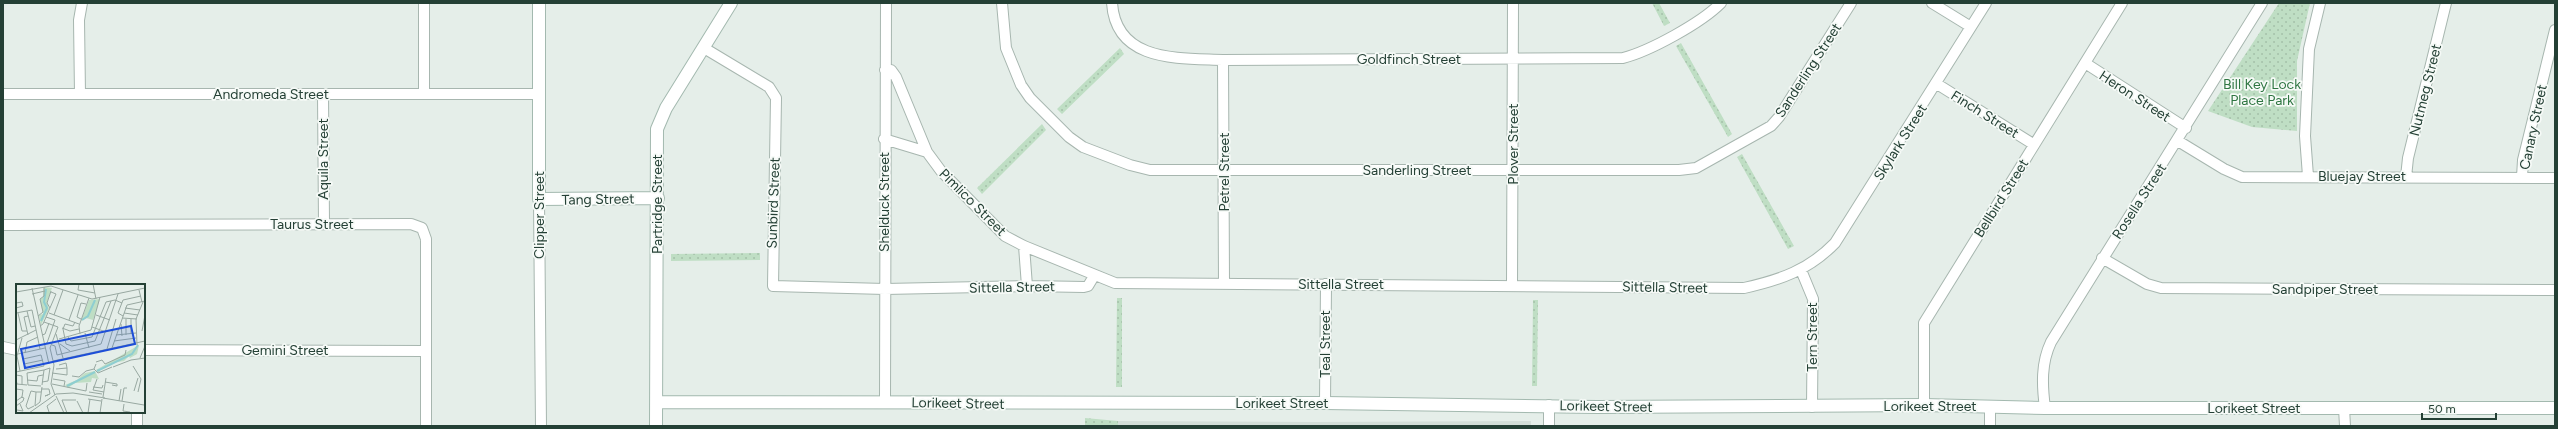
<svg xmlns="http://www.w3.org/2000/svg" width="2558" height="429" font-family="Figtree,sans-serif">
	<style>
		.built { fill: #d3ded8 }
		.grass { fill: url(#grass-dots) }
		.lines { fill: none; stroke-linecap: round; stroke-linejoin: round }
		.street-casing { stroke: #a7b6af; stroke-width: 12 }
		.secondary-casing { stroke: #a3b9af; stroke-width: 14 }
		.street { stroke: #fff; stroke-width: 10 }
		.secondary { stroke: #fff; stroke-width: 12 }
		.labels { text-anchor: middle; stroke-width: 3.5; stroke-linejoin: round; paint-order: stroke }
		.street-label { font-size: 14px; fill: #244035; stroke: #f6faf7 }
		.park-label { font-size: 14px; fill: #2f7642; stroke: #f6faf7 }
		.inset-river { fill: none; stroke: #8eced1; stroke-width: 2 }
		.inset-road { fill: none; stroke: #98a8a1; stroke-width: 1 }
		.view { fill: #1d4ed8; fill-opacity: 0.15; stroke: #1d4ed8; stroke-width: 2 }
		.inset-edge { fill: none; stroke: #244035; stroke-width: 2 }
	</style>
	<defs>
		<pattern id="grass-dots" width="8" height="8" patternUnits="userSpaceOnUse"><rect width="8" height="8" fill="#bfdec4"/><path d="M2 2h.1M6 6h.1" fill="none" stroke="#a4c0a9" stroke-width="1.8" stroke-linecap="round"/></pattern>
	</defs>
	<rect width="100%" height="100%" fill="#e5eee9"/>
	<path class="built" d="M1118,421l197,1 216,-1v5h-413z"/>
	<path class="grass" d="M1652,3h7l11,20 -6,3z
		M2279,3h31l-13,58v70l-45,-4 -44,-16z
		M1681,43l51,91 -4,3 -52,-91z
		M1120,48l4,6 -62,60 -5,-5z
		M1042,124l4,6 -64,64 -5,-6z
		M1742,154l52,92 -6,3 -51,-92z
		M760,253v7l-89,1v-7z
		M1117,298h5v89h-6z
		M1533,300h5l-1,86h-5z
		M1085,418l33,3v5h-33z"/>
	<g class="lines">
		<g class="street-casing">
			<path id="street" d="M424,3v91
				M1002,3l4,45 15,37 9,13 39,39 14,10 47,18 20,5h529l17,-2 75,-42 8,-9 72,-114
				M1112,3c4,60 68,55 111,57l400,-2c27,-7 78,-35 98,-55
				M1932,3l39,24
				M704,48l65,39 7,11 -3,188 112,3 142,-3 57,1 4,-1 6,-10
				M1223,60l1,224
				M2085,63l101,65
				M885,70h6l5,7 31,75 14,19 64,65 19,10 91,37 629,5c36,-8 65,-18 91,-45l151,-240
				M1937,84l96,60
				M3,94h536
				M80,94l-1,-74 3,-17
				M323,94l1,130
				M884,139l43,13
				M2178,141l46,28 18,8 313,1
				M2308,176l-3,-40 4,-87 11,-46
				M2406,177l2,-19 38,-155
				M2522,177l1,-17 32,-130
				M539,199l2,227
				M3,225l408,-1 11,4 4,11v187
				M1024,246l3,40
				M2102,258l45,26 14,4 394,2
				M1801,270l12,29 -1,108
				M1512,285l1,-282
				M3,347l14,3
				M144,350l282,1
				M885,402l1,-399
				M1325,403l1,-119
				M1549,405v21
				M1924,405v-82l198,-320
				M1990,406v20
				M2045,408c-3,-23 -4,-45 6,-66l211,-339
				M2344,408l1,18
				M137,412v14"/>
		</g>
		<g class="secondary-casing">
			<path id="secondary" d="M539,3v196l119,-1
				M657,402l668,1 272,4 327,-2 121,3h510
				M656,426l1,-297 9,-21 65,-105"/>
		</g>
		<use href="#street" class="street"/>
		<use href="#secondary" class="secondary"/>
	</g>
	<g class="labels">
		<g class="street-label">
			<text x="1409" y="64">Goldfinch Street</text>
			<text transform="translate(1808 70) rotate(-57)" y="5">Sanderling Street</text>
			<text transform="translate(2425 90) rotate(-76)" y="5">Nutmeg Street</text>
			<text x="271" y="99">Andromeda Street</text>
			<text transform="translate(2135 96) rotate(33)" y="5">Heron Street</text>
			<text transform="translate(1985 114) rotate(32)" y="5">Finch Street</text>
			<text transform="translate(2533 127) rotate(-78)" y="5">Canary Street</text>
			<text transform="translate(1900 142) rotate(-58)" y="5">Skylark Street</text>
			<text transform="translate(1513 144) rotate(-90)" y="5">Plover Street</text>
			<text transform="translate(323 159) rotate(-90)" y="5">Aquila Street</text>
			<text x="1417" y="175">Sanderling Street</text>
			<text transform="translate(1224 172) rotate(-90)" y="5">Petrel Street</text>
			<text x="2362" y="181">Bluejay Street</text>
			<text transform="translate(2001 198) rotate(-58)" y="5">Bellbird Street</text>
			<text transform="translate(598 199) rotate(-1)" y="5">Tang Street</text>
			<text transform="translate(2139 201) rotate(-57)" y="5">Rosella Street</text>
			<text transform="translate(884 202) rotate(-90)" y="5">Shelduck Street</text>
			<text transform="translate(973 202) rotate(45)" y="5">Pimlico Street</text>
			<text transform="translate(773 203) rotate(-88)" y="5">Sunbird Street</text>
			<text transform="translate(657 204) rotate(-90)" y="5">Partridge Street</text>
			<text transform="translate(539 215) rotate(-90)" y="5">Clipper Street</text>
			<text x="312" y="229">Taurus Street</text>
			<text x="1341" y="289">Sittella Street</text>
			<text transform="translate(1012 287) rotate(-1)" y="5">Sittella Street</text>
			<text transform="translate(1665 287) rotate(1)" y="5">Sittella Street</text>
			<text x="2325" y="294">Sandpiper Street</text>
			<text transform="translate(1812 337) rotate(-90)" y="5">Tern Street</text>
			<text transform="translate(1325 344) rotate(-90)" y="5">Teal Street</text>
			<text x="285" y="355">Gemini Street</text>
			<text transform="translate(958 403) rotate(1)" y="5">Lorikeet Street</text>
			<text x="1282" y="408">Lorikeet Street</text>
			<text transform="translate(1606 406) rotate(1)" y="5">Lorikeet Street</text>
			<text x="1930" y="411">Lorikeet Street</text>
			<text x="2254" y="413">Lorikeet Street</text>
		</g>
		<g class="park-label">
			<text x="2262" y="89">Bill Key Lock<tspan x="2262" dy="16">Place Park</tspan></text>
		</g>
	</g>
	<g transform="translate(16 284)">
		<rect width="129" height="129" fill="#e5eee9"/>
		<path d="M28,3l8,1 -5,14 2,7 -8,16 -2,-10 4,-1 -3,-15 3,-2zM84,15l-7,21 -7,-2 -5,3 8,-21z" fill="#bfdec4"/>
		<path d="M123,61l-2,9 -7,4 -1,-2 -5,5 -12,2 -13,6 1,4 -4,-3zM79,87l4,8 -7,-1 -1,4 -16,1 -7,5 -3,-3 12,-5 8,-7z" fill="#bfdec4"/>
		<path class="inset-river" d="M66,36l6,-4 7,-16M25,37l6,-13 -3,-6 2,-13M81,87l35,-17 6,-9M51,102l28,-14"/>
		<path class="inset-road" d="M63,0l-1,6 17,3M77,0l3,15M16,4l17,76M123,6l3,12M0,8l35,-6 41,13 53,-11M16,10l13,-3M0,19l6,-1 1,4 -7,2M34,24l-3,-5 4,-12M109,24l15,2M11,27l4,16 4,-1M0,29l16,-3 8,39M2,29l4,18h5M33,29l30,11M108,29l14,2M38,31l9,-25M80,31l14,5M22,32l5,-4 -3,-13 4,-3v-9M107,32l-5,-3 5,-13 18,-4M106,34l15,1M65,35l-4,-2 4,-14 5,1M53,36l9,-25M28,38l14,5M59,38l-2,4 -8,-2 -2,5 3,15 6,2 23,-5 16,-40M105,40l1,12M24,42l3,-2 13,-30 -5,-2M76,43l14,5M46,44l8,3 9,-2M126,47l3,-16M69,49l4,15M40,50l7,24M64,50l-1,-8 10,-28M115,50v-15M12,51l-4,-18 4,-1M26,51l3,-1 4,-11M100,51l20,-2M110,51v-16M52,53l3,4 21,-4 14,-35 9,-2 7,3M43,55l32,-9 9,-33M0,56l20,-10M98,57l22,-3M28,60l3,-1 8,-23 -9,-3M44,60l10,7M85,60l17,-50M36,61l3,1 2,9 44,-11M121,61l-1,-26 7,-17M96,64l15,-43 18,-4M91,65l9,-30M6,69l2,11 19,-4M9,69l2,-11 11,-5M2,70l27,-6M124,74l5,-12M115,76l14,-2M37,77l92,-20M80,78l6,-2 3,4 20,-9 1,-5M80,80l-2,5 4,4 14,-6M43,81l7,-2 1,5M117,82l8,13 -3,13M97,83l18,-7M4,87l-3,-15 5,-18M0,88l28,-6 -3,-11 -18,4M36,89l15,2v-7l-11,1M0,91l6,1v8M56,92l7,1 7,-6 8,-2M0,95l1,5 10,1M37,95l12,2 -1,5M81,95l-4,11 11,2M11,96l10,1 1,-5 5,-1M26,98l6,-1 2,-13 -6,2M89,98l12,2v2l-5,-1M36,100l34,7 1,-8M25,102l-13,-1 -1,-12 17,-3 -2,15M77,103l9,1 1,-3M0,105l7,1 -1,7 -6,4M25,105h8l1,5 -5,2 3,-1M118,107l4,-13M25,108h-5l-1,14 5,-4 2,-15M73,108l13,2M39,111l-4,-11 3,-19 -4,-17 8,-21M40,112l8,17M87,113l3,-19M87,114l41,7M72,115l13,2M61,117l6,12M103,117l2,-12M106,117l2,-13h3M108,120l-1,7 7,1M0,122l7,-5 1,-3 -3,-1M18,122l-6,3 -2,-3 5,-15 5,1M1,126l6,1 -3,-7M33,128l-2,-6 9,-7M13,129l27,-19 17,-1 32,5M51,129l-5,-13h14M72,129l2,-14M84,129l2,-14"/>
		<path class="view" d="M115,42l4,18 -110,24 -4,-19z"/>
		<rect width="129" height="129" class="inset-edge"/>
	</g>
	<rect width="2558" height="429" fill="none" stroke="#244035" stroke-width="8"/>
	<path d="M2422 413v6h74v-6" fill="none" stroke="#244035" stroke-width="2"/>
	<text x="2428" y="413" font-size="12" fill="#244035" stroke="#f6faf7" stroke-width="3" paint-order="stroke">50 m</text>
</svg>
